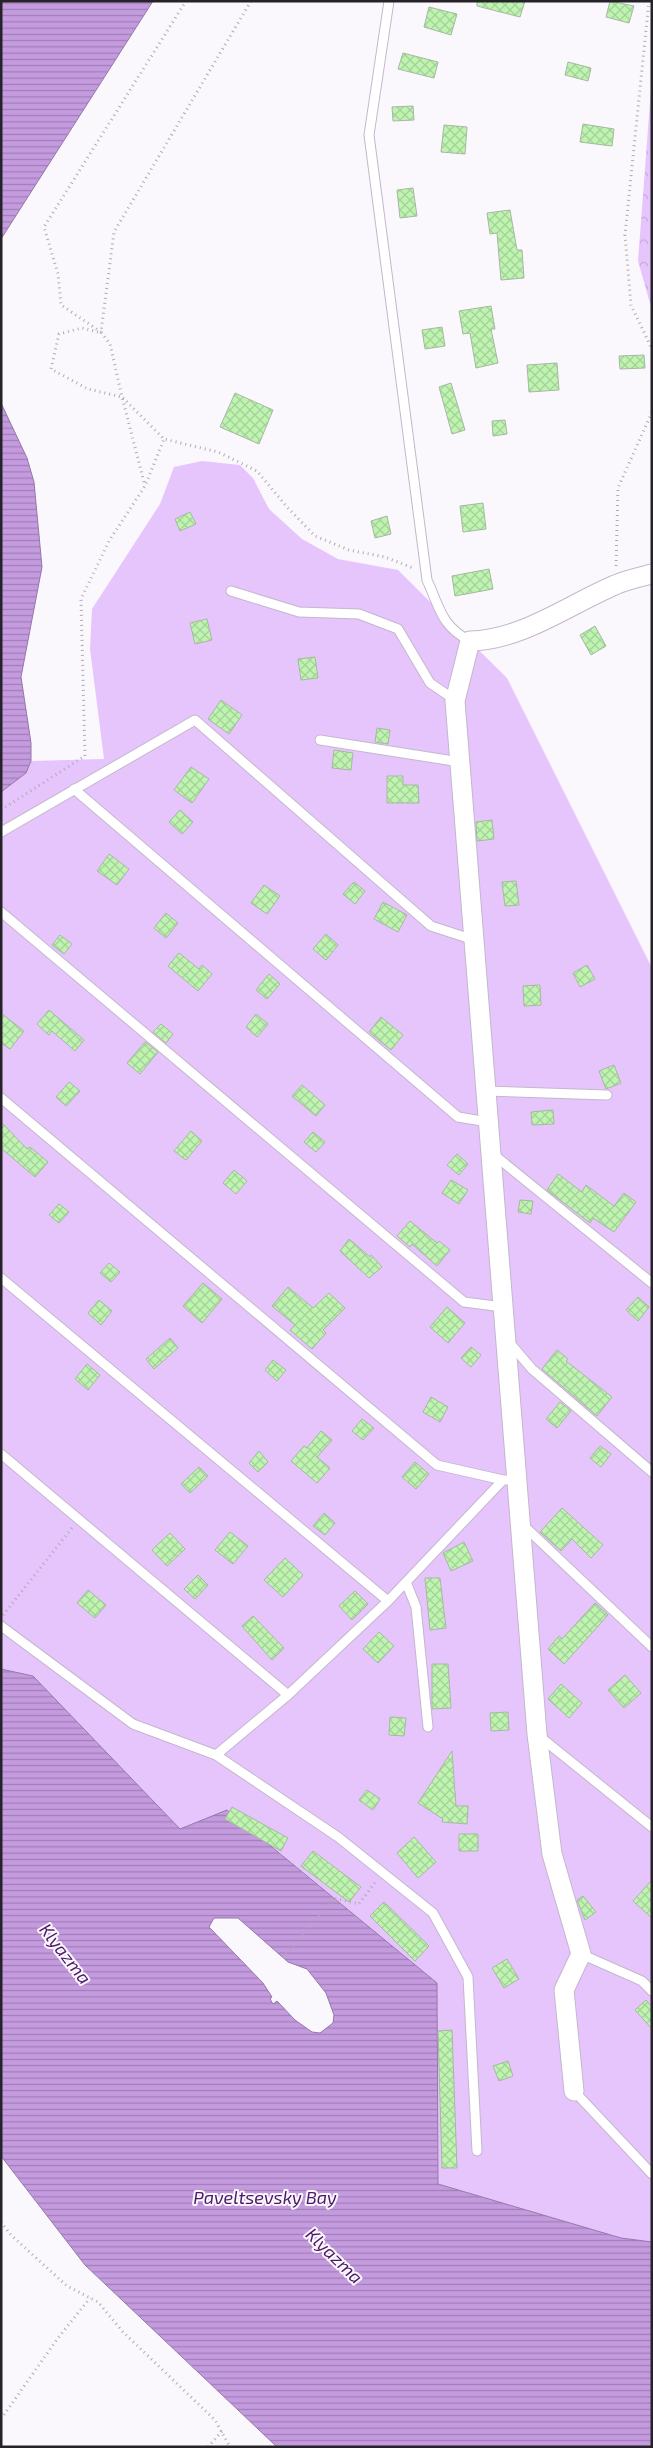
<svg xmlns="http://www.w3.org/2000/svg" width="653" height="2448" font-family="'Exo 2',sans-serif">
	<style>
		.forest { fill: url(#forest-crowns) }
		.garden { fill: #e6c5fd }
		.water { fill: url(#water-rules); stroke: #9577a9; fill-rule: evenodd }
		.building { fill: url(#building-cross-hatch); stroke: #a8b7a4 }
		.lines { fill: none; stroke-linecap: round; stroke-linejoin: round }
		.lane-casing { stroke: #c3b7cc; stroke-width: 11 }
		.street-casing { stroke: #c3b7cc; stroke-width: 21 }
		.path { stroke: #aeacb1; stroke-width: 3; stroke-dasharray: 1 4; stroke-linecap: butt }
		.lane { stroke: #fff; stroke-width: 9 }
		.street { stroke: #fff; stroke-width: 19 }
		.labels { text-anchor: middle; stroke-width: 4; stroke-linejoin: round; paint-order: stroke }
		.water-label { font-size: 18px; font-style: italic; fill: #4d1868; stroke: #faf8fc }
	</style>
	<defs>
		<pattern id="forest-crowns" width="20" height="18" patternUnits="userSpaceOnUse" patternTransform="scale(1.25)"><rect width="20" height="18" fill="#e6c5fd"/><path d="M2 6a3 3 0 1 1 6 0M12 15a3 3 0 1 1 6 0" fill="none" stroke="#c5a9d9"/></pattern>
		<pattern id="water-rules" width="6" height="5" patternUnits="userSpaceOnUse" patternTransform="scale(1.25)"><rect width="6" height="5" fill="#c59be0"/><path d="M0 2.5h6" fill="none" stroke="#a07eb6"/></pattern>
		<pattern id="building-cross-hatch" width="8" height="8" patternUnits="userSpaceOnUse" patternTransform="scale(1.25)"><rect width="8" height="8" fill="#bef4b0"/><path d="M0 0l8 8M0 8l8-8" fill="none" stroke="#a3d197"/></pattern>
	</defs>
	<rect width="100%" height="100%" fill="#faf8fc"/>
	<path class="forest" d="M652,76v234l-14,-49z"/>
	<path class="garden" d="M202,461l38,4 13,13 16,31 33,30 36,20 60,11 109,108 145,290v1274l-31,-4 -183,-54 -1,-201 -209,-173 -48,19 -147,-153 -32,-7v-877l25,-19 5,-12 73,-2 -14,-110 2,-40 68,-105 14,-37z"/>
	<path class="water" d="M1,1h152l-152,238z
		M1,403l26,55 7,24 8,85 -21,110 10,66v18l-5,12 -25,19z
		M1,1669l32,7 147,153 47,-19 210,173 1,201 183,54 31,4v205h-375l-192,-182 -84,-109zM214,1918h24l50,44 19,7 19,24 8,22 -1,8 -13,10 -8,-1 -17,-12 -18,-19 -4,3 -3,-5 2,-2 -9,-14 -54,-56z"/>
	<path class="building" d="M477,1h48l-5,16 -43,-11z
		M610,1l24,5 -5,17 -23,-6z
		M429,7l28,7 -6,21 -27,-8z
		M403,53l35,9 -4,16 -36,-9z
		M568,62l23,6 -3,13 -23,-6z
		M413,106l1,14 -21,1 -1,-14z
		M583,124l31,5 -2,17 -32,-4z
		M444,125l23,2 -2,27 -24,-2z
		M413,188l4,28 -17,2 -3,-28z
		M510,210l7,40h5l2,28 -23,2 -4,-47 -7,1 -3,-21z
		M491,306l4,23h-4l7,34 -22,5 -6,-35 -7,1 -4,-23z
		M442,327l3,19 -20,3 -3,-19z
		M644,355l1,13 -25,1 -1,-13z
		M557,363l2,27 -30,2 -2,-27z
		M451,383l14,47 -13,4 -13,-47z
		M235,393l38,17 -14,34 -39,-17z
		M505,420l2,14 -14,2 -1,-15z
		M483,503l3,26 -23,3 -3,-26z
		M190,512l6,12 -16,7 -5,-12z
		M387,516l4,18 -16,4 -4,-17z
		M489,569l4,20 -38,7 -3,-20z
		M207,619l5,21 -17,4 -5,-21z
		M595,626l11,20 -15,9 -11,-20z
		M315,657l3,21 -17,2 -3,-21z
		M221,700l21,15 -13,19 -21,-15z
		M377,728l13,2 -2,14 -13,-2z
		M334,750l19,3 -2,17 -19,-2z
		M191,767l18,12 -17,24 -18,-13z
		M387,776h16v9h15l1,18h-32z
		M180,810l13,12 -11,12 -13,-12z
		M492,820l2,19 -17,2 -1,-19z
		M109,854l20,15 -12,16 -20,-14z
		M516,881l3,24 -14,1 -3,-24z
		M354,882l11,9 -10,13 -12,-10z
		M264,885l16,11 -13,18 -16,-11z
		M383,902l24,13 -9,17 -24,-13z
		M166,913l12,10 -12,15 -12,-10z
		M326,934l12,11 -12,15 -13,-11z
		M60,935l12,9 -8,10 -12,-9z
		M179,953l20,16 3,-4 10,9 -14,17 -30,-25z
		M587,965l8,14 -15,8 -7,-14z
		M269,974l11,10 -13,15 -11,-9z
		M540,985l1,20 -17,1 -1,-20z
		M49,1010l35,30 -9,11 -23,-20 -3,4 -12,-11z
		M1,1013l23,18 -14,18 -9,-6z
		M256,1014l12,10 -11,13 -11,-10z
		M381,1017l22,18 -12,15 -22,-18z
		M161,1024l12,10 -7,9 -13,-11z
		M145,1042l13,10 -18,22 -13,-11z
		M614,1065l7,18 -15,6 -7,-18z
		M69,1082l11,9 -14,15 -10,-9z
		M302,1085l23,20 -9,11 -24,-20z
		M553,1110l1,14 -22,1 -1,-13z
		M1,1122l26,27 3,-2 18,15 -13,15 -34,-29z
		M191,1131l11,10 -16,19 -12,-9z
		M313,1132l12,10 -9,10 -12,-10z
		M457,1154l11,10 -9,11 -12,-10z
		M234,1170l13,11 -11,13 -13,-11z
		M558,1174l24,18 4,-7 28,21 10,-13 12,9 -22,30 -21,-14 -3,5 -43,-33z
		M451,1180l17,10 -9,14 -17,-11z
		M520,1200l13,1 -2,13 -13,-2z
		M59,1204l10,8 -10,11 -10,-8z
		M410,1221l27,22 2,-2 11,9 -13,16 -25,-22 -2,3 -13,-11z
		M349,1239l21,18 1,-2 11,12 -13,11 -29,-27z
		M109,1263l11,9 -9,10 -11,-9z
		M203,1283l19,16 -20,24 -19,-17z
		M288,1287l25,21 16,-15 16,15 -22,22 3,3 -14,16 -22,-19 5,-5 -23,-19z
		M638,1297l11,10 -11,14 -12,-11z
		M99,1300l13,11 -11,14 -13,-12z
		M447,1307l18,16 -17,20 -18,-16z
		M170,1338l8,10 -24,21 -8,-10z
		M471,1347l10,8 -10,12 -10,-9z
		M557,1350l11,9 -2,2 46,36 -15,19 -55,-47z
		M273,1360l13,10 -9,11 -12,-11z
		M87,1364l13,11 -12,15 -13,-11z
		M431,1397l17,10 -8,15 -17,-10z
		M560,1402l11,9 -14,17 -11,-9z
		M362,1419l12,9 -11,12 -11,-9z
		M321,1431l11,9 -15,17 13,11 -13,15 -26,-22 13,-15 3,2z
		M600,1446l11,8 -10,13 -11,-9z
		M259,1451l9,11 -10,10 -9,-9z
		M415,1462l14,12 -13,15 -14,-12z
		M199,1467l9,9 -18,17 -9,-9z
		M562,1508l41,37 -12,13 -19,-19 -11,12 -21,-19z
		M324,1513l11,10 -10,12 -12,-9z
		M230,1532l18,14 -15,18 -18,-14z
		M170,1533l15,16 -18,17 -15,-16z
		M464,1542l9,19 -22,10 -8,-18z
		M285,1558l18,17 -20,22 -19,-17z
		M198,1575l10,10 -13,14 -11,-10z
		M425,1578h15l6,50 -16,2z
		M88,1590l18,15 -11,13 -18,-15z
		M355,1591l13,13 -16,16 -13,-14z
		M595,1603l13,12 -44,49 -16,-15 11,-13 3,3z
		M253,1616l31,32 -12,12 -30,-34z
		M379,1632l15,14 -16,17 -15,-14z
		M432,1664h16l3,44 -19,1z
		M625,1675l16,18 -17,15 -16,-18z
		M561,1684l21,19 -13,15 -21,-19z
		M508,1712l1,18 -18,1 -1,-18z
		M390,1717l16,1 -2,18 -15,-1z
		M452,1751l4,55h12l-1,18 -25,-2 1,-3 -25,-16z
		M367,1790l13,9 -7,11 -14,-10z
		M232,1807l56,31 -7,13 -56,-32z
		M459,1834h19v17h-19z
		M414,1837l22,25 -18,16 -21,-25z
		M313,1851l48,36 -12,15 -48,-36z
		M652,1880v38l-19,-17z
		M583,1896l13,16 -11,8 -8,-20z
		M384,1902l45,44 -14,15 -45,-45z
		M507,1959l12,20 -15,9 -12,-20z
		M646,2000l6,7v22l-17,-19z
		M452,2030l5,138h-15l-4,-137z
		M508,2061l5,15 -14,5 -6,-15z"/>
	<g class="lines">
		<g class="lane-casing">
			<path id="lane" d="M389,1l-20,134 58,445c13,28 14,46 43,61
				M231,591l68,21 60,2 39,15 32,54 25,17
				M320,740l140,22
				M74,789l384,328 30,5
				M1,832l194,-112 236,206 43,14
				M1,912l463,390 39,5
				M486,1091l121,4
				M1,1098l436,367 66,15
				M493,1154l159,129
				M1,1278l387,323
				M508,1341l24,28 120,103
				M1,1454l287,241
				M523,1525l129,122
				M406,1582l10,25 12,120
				M1,1626l132,98 83,31 122,82 95,76 35,64 9,174
				M539,1736l113,91
				M216,1755l72,-60 100,-94 115,-121h4
				M581,1954l61,27 10,10
				M574,2091l78,83"/>
		</g>
		<g class="street-casing">
			<path id="street" d="M574,2091l-10,-101 17,-36 -29,-100 -15,-120 -82,-1033 15,-60c52,-1 98,-36 145,-56 11,-5 25,-8 37,-11"/>
		</g>
		<path class="path" d="M251,1l-137,231 -13,100 9,12 12,53 42,42 54,13 39,19 30,36 28,29 34,14 36,7 28,11
			M649,1l-24,234 6,70 21,44
			M98,332l-16,-4 -23,6 -8,35 37,20 34,8 23,89
			M101,332l-40,-27 -3,-31 -14,-47 142,-226
			M616,566l2,-78 34,-76
			M1,810l84,-54 -4,-157 28,-58 36,-55 19,-47
			M3,1615l69,-87
			M283,1958l51,-60 25,6 17,-23
			M1,2222l10,13 56,51 31,16 25,30 92,88 15,27
			M1,2419l57,-81 32,-40
			M208,2447l14,-16"/>
		<use href="#lane" class="lane"/>
		<use href="#street" class="street"/>
	</g>
	<g class="labels">
		<g class="water-label">
			<text transform="translate(65 1954) rotate(52)" y="6">Klyazma</text>
			<text x="265" y="2204">Paveltsevsky Bay</text>
			<text transform="translate(334 2256) rotate(44)" y="6">Klyazma</text>
		</g>
	</g>
	<rect width="653" height="2448" fill="none" stroke="#262229" stroke-width="5"/>
</svg>
